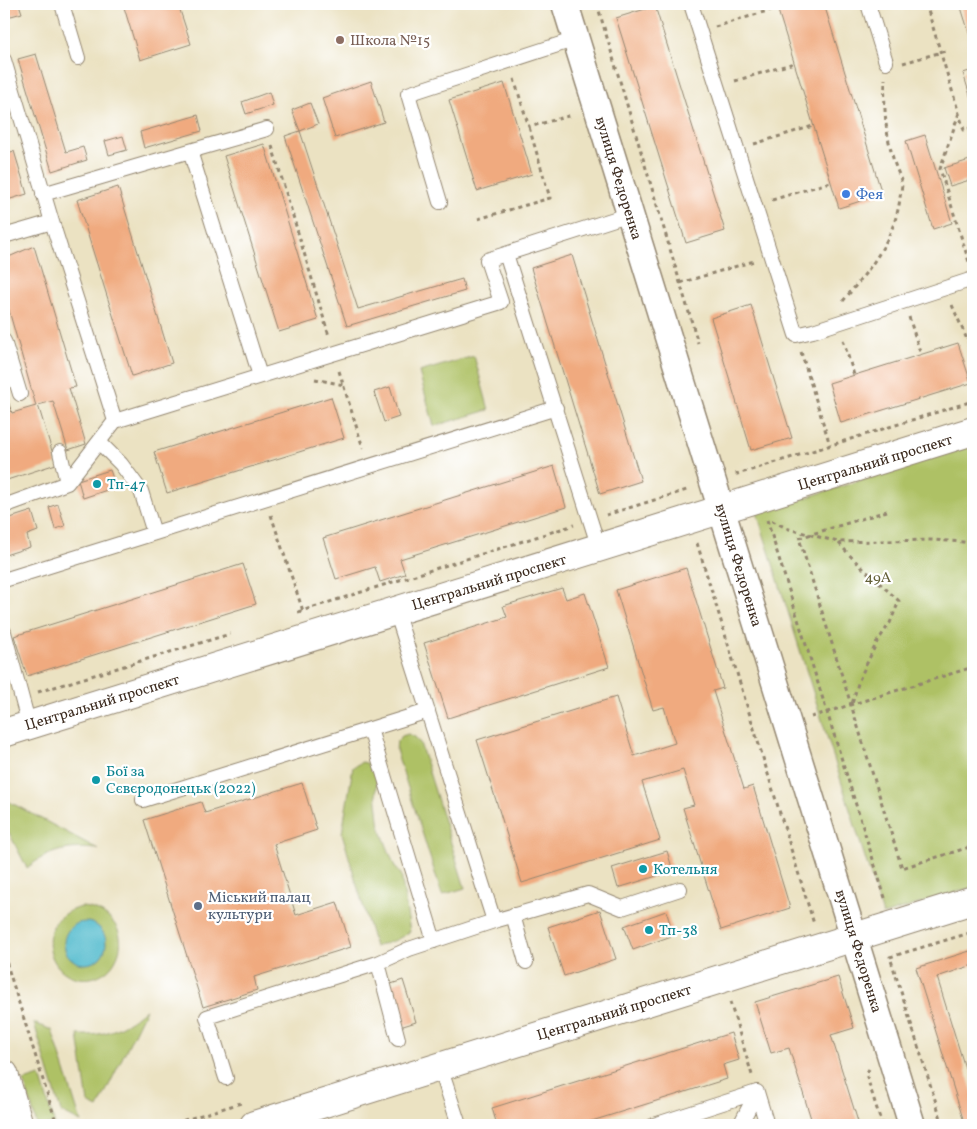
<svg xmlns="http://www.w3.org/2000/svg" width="977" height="1129" font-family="Vollkorn,serif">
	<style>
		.green { fill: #aec165; stroke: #747642; fill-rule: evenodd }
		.water { fill: #52bbce; stroke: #467276 }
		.building { fill: #f0aa7f }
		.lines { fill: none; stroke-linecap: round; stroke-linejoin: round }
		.lane-casing { stroke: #938670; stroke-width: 16 }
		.street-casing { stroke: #938670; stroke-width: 29 }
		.secondary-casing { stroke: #938670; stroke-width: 30 }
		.path { stroke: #938670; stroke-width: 3; stroke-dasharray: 4 4; stroke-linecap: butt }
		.lane { stroke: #fff; stroke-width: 14 }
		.street { stroke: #fff; stroke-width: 26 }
		.secondary { stroke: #fff; stroke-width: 28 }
		.education-dot { fill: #8d6e63; stroke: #fff; stroke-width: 2 }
		.shop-dot { fill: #3f7fe0; stroke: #fff; stroke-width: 2 }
		.culture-dot { fill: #0f9aa8; stroke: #fff; stroke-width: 2 }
		.service-dot { fill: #5c6f8a; stroke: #fff; stroke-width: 2 }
		.labels { text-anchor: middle; stroke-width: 4.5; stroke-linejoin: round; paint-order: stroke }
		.education-label { font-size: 15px; fill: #785e54; stroke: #fff; text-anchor: start }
		.street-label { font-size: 15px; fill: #3b2a1e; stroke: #fff }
		.shop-label { font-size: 15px; fill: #366cbe; stroke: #fff; text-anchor: start }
		.culture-label { font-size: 15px; fill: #0d838f; stroke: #fff; text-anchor: start }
		.park-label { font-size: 15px; fill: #635f37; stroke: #fff }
		.service-label { font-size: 15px; fill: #4e5e75; stroke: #fff; text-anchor: start }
	</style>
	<rect width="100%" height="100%" fill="#fff"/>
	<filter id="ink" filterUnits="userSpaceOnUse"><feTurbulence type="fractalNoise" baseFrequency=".02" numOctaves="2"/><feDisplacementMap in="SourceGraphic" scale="10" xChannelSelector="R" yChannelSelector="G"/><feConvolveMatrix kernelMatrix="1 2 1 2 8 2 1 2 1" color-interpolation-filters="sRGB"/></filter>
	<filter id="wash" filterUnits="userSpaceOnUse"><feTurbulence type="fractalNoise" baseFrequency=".0096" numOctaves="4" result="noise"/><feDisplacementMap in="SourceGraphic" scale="20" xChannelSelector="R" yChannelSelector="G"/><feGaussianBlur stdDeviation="1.12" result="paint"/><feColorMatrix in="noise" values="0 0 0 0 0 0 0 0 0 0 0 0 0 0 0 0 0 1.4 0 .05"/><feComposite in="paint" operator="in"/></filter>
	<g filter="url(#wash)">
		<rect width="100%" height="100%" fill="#ebe2c2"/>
		<path class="green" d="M474,356l15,54 -55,16 -15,-54z
			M973,445v442l-90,28 -126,-402z
			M408,734l7,3 5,6 45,145 -23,7 -46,-145 1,-9 5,-5z
			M362,762l11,3 5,8 -2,20 4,35 15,39 6,7 9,58 -14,8 -21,7 -33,-114 11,-66z
			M4,799l94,50c-30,-2 -47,0 -71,19l-23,-45z
			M82,907c28,2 49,27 33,54 -5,9 -14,15 -24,17 -46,7 -61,-61 -9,-71zM88,922c18,4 23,24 11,37l-21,4 -7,-5 -5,-7z
			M146,1009l-48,99 -10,-5 -10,-68c31,1 45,-7 68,-26z
			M34,1023l18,7 29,92 -20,-10z
			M40,1076l15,49h-18l-13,-44z"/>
		<path class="water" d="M64 943a21 21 0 1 1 42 0a21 21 0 1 1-42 0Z"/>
		<g id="blocks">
			<path class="building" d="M4,4h15l3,9 -18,5z
				M123,4h55l13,40 -51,16z
				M776,4h48l58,190 -43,14z
				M960,4h13v42z
				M655,6l70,225 -39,12 -70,-225z
				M36,54l30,98 17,-5 4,13 -35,11 -34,-112z
				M973,70v35l-10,-32z
				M371,81l13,41 -49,16 -13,-40z
				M504,83l28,91 -55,17 -28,-91z
				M269,92l4,13 -27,9 -4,-12z
				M310,103l8,21 -18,7 -8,-21z
				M198,115l4,16 -58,17 -4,-16z
				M300,131l58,178 104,-30 3,12 -118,35 -62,-190z
				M925,135l27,88 -19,6 -27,-88z
				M123,136l4,14 -18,5 -4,-14z
				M264,144l54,176 -39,12 -55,-176z
				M14,151l13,43 -23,7v-47z
				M973,159v20l-23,7 -6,-18z
				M118,187l54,176 -40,13 -55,-176z
				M34,246l42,141 -7,1 17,56 -18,6 -15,-49 -15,4 18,59 -52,17v-92l8,24 24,-7 -32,-113v-34z
				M572,255l69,226 -41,13 -69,-226z
				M751,305l41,133 -41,12 -40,-132z
				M958,343l13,40 -130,40 -12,-40z
				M390,387l9,30 -15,5 -10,-30z
				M331,397l13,41 -177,55 -13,-41z
				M554,466l12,41 -166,52 5,15 -25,8 -5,-15 -39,12 -13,-41z
				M110,470l6,17 -33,11 -5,-18z
				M58,504l7,22 -10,3 -6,-22z
				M32,511l6,20 -11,4 3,12 -25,8 -1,-35z
				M243,564l13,40 -229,72 -13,-40z
				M686,568l37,120 -10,3 31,98 9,-3 37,122 -69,22 -38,-122 11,-3 -11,-35 -41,12 18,58 -138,43 -45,-143 139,-43 18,59 41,-13 -11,-36 -11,3 -37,-120z
				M562,588l4,11 19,-6 24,74 -161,51 -24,-75 83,-26 -4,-11z
				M302,783l15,47 -43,14 22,71 41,-13 14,45 -97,30 3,13 -54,17 -59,-187 57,-18 4,11z
				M667,851l6,20 -55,17 -6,-20z
				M600,910l16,49 -52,17 -16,-49z
				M666,911l8,24 -41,15 -9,-24z
				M973,950v15l-36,12 36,117v31h-8l-49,-157z
				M838,977l16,51 -23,7 28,90h-46l-24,-77 -18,5 -16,-51z
				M403,980l13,42 -16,5 -12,-42z
				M731,1033l8,27 -16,5 4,14 -148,46h-82l-5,-17z"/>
		</g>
	</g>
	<g filter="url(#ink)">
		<use href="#blocks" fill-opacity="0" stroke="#938670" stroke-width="1"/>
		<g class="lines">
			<g class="lane-casing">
				<path id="lane" d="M62,4l16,54
					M691,4l105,331 17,-4 160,-52
					M868,4l18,58
					M4,60l48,162 63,199
					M43,194l147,-43
					M440,202l-32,-108 168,-55
					M4,236l48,-14
					M506,254l93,294
					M4,341l16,53
					M260,376l-70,-225 77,-22
					M99,442l22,22 20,27 13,42
					M60,452l7,31
					M4,506l63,-23 48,-62 386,-119 -14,-42 143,-46
					M4,580l552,-172
					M396,611l98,310 94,-27 34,14 58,-19
					M4,632l25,93
					M370,729l64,212
					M143,800l285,-89
					M513,915l13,47
					M398,1039l-20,-76 31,-14 85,-28
					M440,1067l19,58
					M226,1078l-19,-61 171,-54
					M757,1092l10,33
					M654,1125l103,-33
					M740,1125l17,-33"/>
			</g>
			<g class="street-casing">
				<path id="street" d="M565,4l347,1121"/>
			</g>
			<g class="secondary-casing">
				<path id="secondary" d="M4,733l969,-302
					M4,1074l15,51
					M254,1125l719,-225"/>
			</g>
			<path class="path" d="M537,4l2,7
				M597,4l101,339
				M926,4l38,126 9,-3
				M715,27l62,-19
				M903,63l46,-13
				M514,79l15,48 43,-12
				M735,81l59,-18
				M959,113l-19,56 29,93
				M754,144l59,-18
				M272,146l57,190
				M772,200l59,-18
				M478,219l72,-21 -21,-71
				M680,283l74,-22
				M843,301c26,-31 51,-61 57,-102 0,-5 2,-11 2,-15 -2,-9 -7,-17 -9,-26 -8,-28 -9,-50 -8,-79
				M952,305l21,48
				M909,317l12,38
				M843,340l11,35
				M801,352l29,93
				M339,371l24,77
				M315,379l29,6
				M737,472v2l14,-4 222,-69
				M887,511l-88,27 103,330 71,-22
				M271,515l32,96
				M606,515l84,-26
				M767,520l119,381
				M772,521l17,8 49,13 93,-2 32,2 10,2
				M697,543l117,381
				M839,543c17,21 40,39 60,58l-9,22 -13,19 -18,38 -7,24
				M298,612l276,-87
				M38,692l192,-58
				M811,717l162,-50
				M4,955l53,170
				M730,1002l22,73
				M869,1069l-3,5 16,51
				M79,1125l2,-3
				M168,1125l73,-22
				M943,1125l-53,-168 83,-25"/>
			<use href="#lane" class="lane"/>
			<use href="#street" class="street"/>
			<use href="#secondary" class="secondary"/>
		</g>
	</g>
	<circle class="education-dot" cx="340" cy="40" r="5"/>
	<circle class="shop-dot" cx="846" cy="194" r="5"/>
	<g class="culture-dot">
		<circle cx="97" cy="484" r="5"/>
		<circle cx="96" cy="780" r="5"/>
		<circle cx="643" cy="869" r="5"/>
		<circle cx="649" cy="930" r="5"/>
	</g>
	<circle class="service-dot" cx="198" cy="906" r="5"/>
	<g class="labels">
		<g class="education-label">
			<text x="350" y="45">Школа №15</text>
		</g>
		<g class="street-label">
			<text transform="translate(619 178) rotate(73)" y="5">вулиця Федоренка</text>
			<text transform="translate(875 462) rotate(-17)" y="5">Центральний проспект</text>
			<text transform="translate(739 565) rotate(73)" y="5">вулиця Федоренка</text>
			<text transform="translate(489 582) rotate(-17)" y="5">Центральний проспект</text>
			<text transform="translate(102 702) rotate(-17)" y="5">Центральний проспект</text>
			<text transform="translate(859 951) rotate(73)" y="5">вулиця Федоренка</text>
			<text transform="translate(614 1012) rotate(-17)" y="5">Центральний проспект</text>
		</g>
		<g class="shop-label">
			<text x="856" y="199">Фея</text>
		</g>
		<g class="culture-label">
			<text x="107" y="489">Тп-47</text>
			<text x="106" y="776">Бої за<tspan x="106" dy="17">Сєвєродонецьк (2022)</tspan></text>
			<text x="653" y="874">Котельня</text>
			<text x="659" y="935">Тп-38</text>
		</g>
		<g class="park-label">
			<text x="878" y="582">49А</text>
		</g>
		<g class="service-label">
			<text x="208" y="902">Міський палац<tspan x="208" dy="17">культури</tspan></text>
		</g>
	</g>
	<rect width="977" height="1129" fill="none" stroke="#fff" stroke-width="20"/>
</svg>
